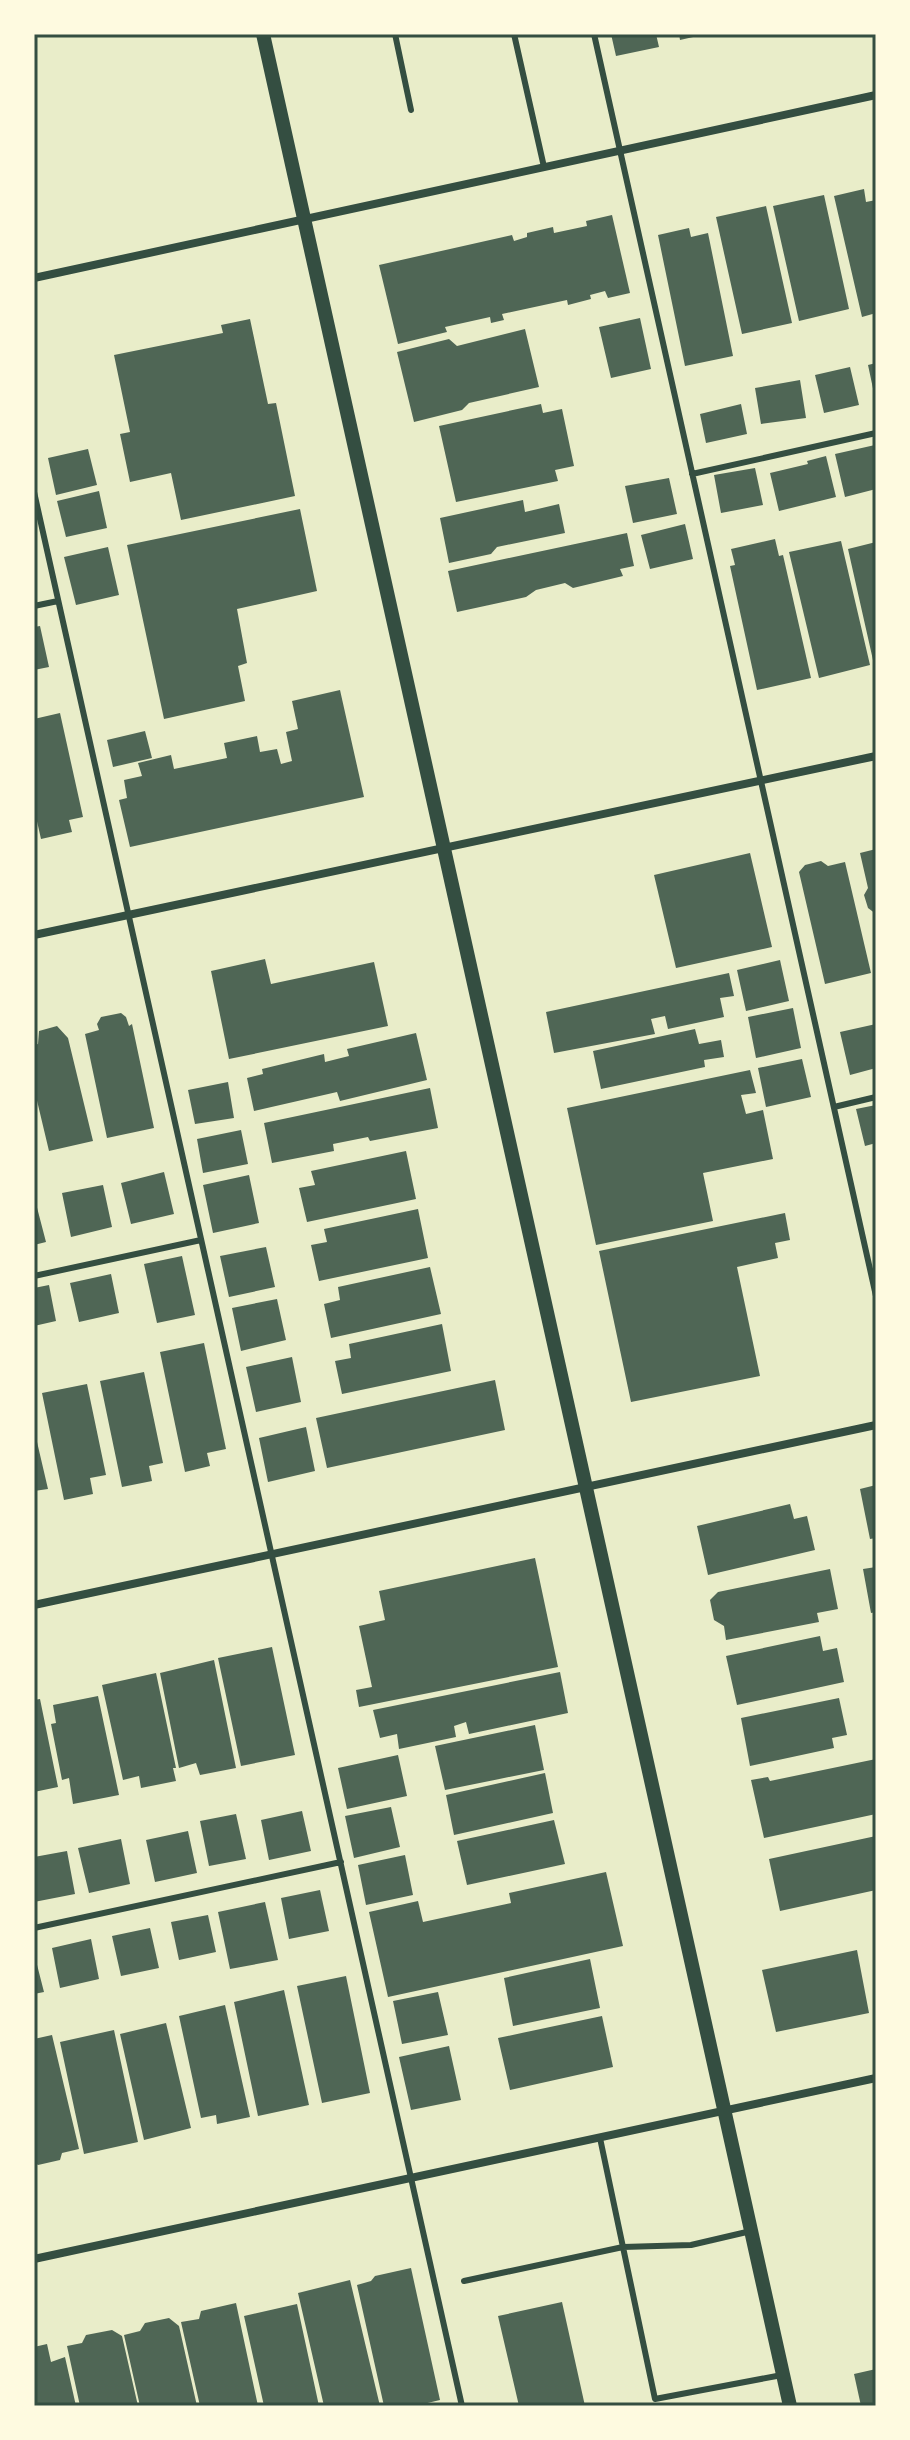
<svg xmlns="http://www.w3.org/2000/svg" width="910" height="2440" font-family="Quicksand,sans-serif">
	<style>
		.building { fill: #4f6655 }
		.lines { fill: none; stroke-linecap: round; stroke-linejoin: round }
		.service { stroke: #344e41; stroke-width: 6 }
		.minor { stroke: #344e41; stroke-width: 8 }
		.tertiary { stroke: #344e41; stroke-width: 14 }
		.neatline { fill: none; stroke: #344e41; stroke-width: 3 }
	</style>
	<rect width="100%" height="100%" fill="#e9edc9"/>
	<path class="building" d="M611,34h45l3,13 -43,9z
		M679,34h22l1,1 -22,5z
		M864,189l2,13 10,-2v113l-14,4 -28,-121z
		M824,195l25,114 -50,12 -26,-115z
		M766,206l26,117 -50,11 -26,-117z
		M612,215l18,78 -22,5 -3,-7 -15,4 1,4 -23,6 -1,-5 -65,14 2,6 -13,3 -1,-6 -45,10 2,5 -49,12 -19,-79 133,-30 2,6 13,-4v-4l26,-6 1,6 33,-7 -1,-5z
		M689,228l2,9 17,-4 25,123 -48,10 -27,-131z
		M640,318l11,51 -40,9 -12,-51z
		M250,319l18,85 8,-1 19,93 -114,24 -10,-47 -41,9 -10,-48 10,-2 -16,-77 109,-22 -2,-8z
		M525,329l14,58 -70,16 -7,7 -48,12 -17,-70 52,-13 8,7z
		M876,363v34l-1,1 -7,-33z
		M850,367l9,38 -35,8 -9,-38z
		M800,380l6,38 -45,6 -6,-36z
		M541,404l2,9 19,-4 12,57 -19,4 3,11 -102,21 -17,-76z
		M741,404l6,30 -41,9 -6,-29z
		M875,445l1,44 -31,8 -10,-43z
		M88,449l9,36 -41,10 -8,-37z
		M826,456l10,41 -57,14 -9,-38 38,-9 -1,-3z
		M755,468l8,37 -42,8 -7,-38z
		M669,478l8,36 -44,9 -8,-37z
		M99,491l8,37 -41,9 -9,-36z
		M523,500l2,12 34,-8 6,29 -68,14 -6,7 -42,9 -9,-45z
		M300,509l17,82 -80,18 10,54 -9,3 7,35 -81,18 -37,-174z
		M685,524l8,35 -43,10 -9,-34z
		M627,533l7,33 -14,3 3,7 -50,12 -8,-5 -29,7 -10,7 -69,15 -9,-41z
		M775,539l4,17 4,-1 28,123 -54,12 -27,-124 5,-1 -4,-16z
		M841,541l29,124 -51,13 -30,-126z
		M876,542v126l-1,1 -27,-120z
		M108,547l11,48 -43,10 -12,-48z
		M40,626l9,41 -15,3v-43z
		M340,690l24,107 -234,50 -11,-47 8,-2 -3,-18 18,-4 -4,-13 33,-8 3,14 53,-11 -3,-15 33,-7 3,16 17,-3 4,15 11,-3 -6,-29 12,-3 -6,-28z
		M60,713l23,104 -14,3 3,12 -31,7 -7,-31v-89z
		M145,731l7,27 -39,9 -6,-27z
		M876,849v65l-8,-6 -4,-13 4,-7 -8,-35z
		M750,853l22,94 -96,21 -22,-93z
		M821,861l7,5 17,-4 26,111 -46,11 -26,-112 6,-7z
		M265,959l6,25 103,-22 14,64 -159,33 -18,-88z
		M780,960l9,41 -43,10 -9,-41z
		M729,973l5,23 -14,2 4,19 -56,12 -3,-13 -14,3 4,15 -101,19 -8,-41z
		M793,1008l8,40 -45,10 -8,-41z
		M121,1013l5,4 3,9 3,-2 22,104 -47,10 -22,-104 14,-4 -2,-6 4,-7z
		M876,1024v44l-26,7 -10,-43z
		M57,1026l11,12 25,103 -44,10 -15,-63v-43l4,-1 1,-13z
		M695,1029l4,15 22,-4 3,17 -20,3 1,7 -104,22 -8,-38z
		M416,1033l11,47 -87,21 -3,-9 -83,19 -7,-33 16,-4 -1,-5 62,-15 1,8 24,-6 -2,-7z
		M802,1059l9,38 -45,10 -8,-39z
		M750,1070l6,23 -15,2 5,19 17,-4 10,49 -70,14 10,48 -117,24 -29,-137z
		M228,1082l6,36 -39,6 -7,-34z
		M430,1088l8,40 -68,13 -2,-4 -35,7 1,7 -62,12 -8,-40z
		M876,1105v38l-11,3 -9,-37z
		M241,1130l7,34 -45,9 -6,-34z
		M406,1151l10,48 -109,23 -8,-34 16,-3 -4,-14z
		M164,1172l10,42 -43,10 -10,-41z
		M249,1175l10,48 -46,10 -10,-48z
		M103,1185l9,42 -41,10 -9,-44z
		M34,1196l12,46 -12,3z
		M418,1209l10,49 -109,23 -8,-36 16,-3 -3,-13z
		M785,1213l5,27 -15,3 3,15 -41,9 23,109 -129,26 -32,-151z
		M266,1247l9,40 -46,10 -9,-41z
		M182,1256l13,59 -38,8 -13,-59z
		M430,1267l11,47 -110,24 -7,-34 16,-4 -2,-13z
		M111,1274l8,39 -40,9 -9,-39z
		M49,1285l7,36 -22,5v-38z
		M277,1299l9,41 -45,11 -9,-43z
		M442,1324l9,47 -109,23 -7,-33 16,-3 -2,-14z
		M204,1343l22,106 -19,4 3,13 -25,6 -25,-120z
		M292,1357l9,45 -45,10 -10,-45z
		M144,1372l19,91 -14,3 3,15 -30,6 -22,-106z
		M495,1380l10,50 -178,38 -11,-50z
		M87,1384l19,91 -16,3 3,16 -29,6 -22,-107z
		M306,1427l9,44 -47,11 -9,-44z
		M34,1429l14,60 -14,2z
		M876,1485v53l-6,1 -10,-50z
		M790,1504l4,15 13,-3 8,34 -107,25 -11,-49z
		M535,1558l23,109 -199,40 -3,-17 16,-3 -13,-61 26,-6 -6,-29z
		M876,1567v45l-5,1 -8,-44z
		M830,1569l8,40 -21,4 2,9 -93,18 -2,-14 -10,-6 -4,-20 8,-8z
		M820,1636l3,15 14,-3 7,34 -107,23 -11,-49z
		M272,1647l23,108 -54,11 -23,-108z
		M214,1660l22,108 -36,7 -4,-12 -17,5 -19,-95z
		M560,1672l8,41 -99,21 -3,-12 -12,4 2,11 -57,12 -2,-15 -17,4 -7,-28z
		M156,1673l20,95h-3l3,13 -35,7 -2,-12 -16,4 -21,-95z
		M98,1696l21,99 -46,9 -4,-26 -7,2 -11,-56 5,-1 -3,-18z
		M839,1698l8,37 -15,3 2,10 -84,18 -9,-48z
		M40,1699l18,88 -24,5v-92z
		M535,1725l9,45 -99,20 -10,-44z
		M398,1755l9,41 -60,13 -9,-41z
		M876,1759v55l-112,24 -13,-58 17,-3 2,4z
		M545,1773l8,40 -99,22 -8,-40z
		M391,1807l9,40 -46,11 -9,-42z
		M302,1811l9,40 -42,9 -8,-40z
		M236,1814l10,45 -37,7 -9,-45z
		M554,1820l11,44 -98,21 -10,-44z
		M188,1831l9,42 -42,9 -9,-42z
		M876,1836v54l-96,21 -11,-52z
		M121,1839l9,45 -41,9 -11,-45z
		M67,1851l8,43 -41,8v-45z
		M405,1855l8,40 -47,10 -8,-40z
		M606,1872l17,74 -235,51 -19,-85 49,-11 5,21 88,-19 -2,-10z
		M320,1890l9,41 -40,8 -8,-41z
		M265,1902l13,58 -48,9 -12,-57z
		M208,1915l8,37 -37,8 -8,-38z
		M150,1928l9,40 -38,8 -9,-40z
		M91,1939l8,40 -39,9 -8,-40z
		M857,1950l12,63 -93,19 -14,-62z
		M34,1953l10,39 -10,2z
		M590,1959l10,49 -87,18 -9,-48z
		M346,1976l24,117 -48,10 -25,-117z
		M284,1990l25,115 -51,11 -24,-114z
		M438,1992l10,43 -46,9 -9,-43z
		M225,2005l25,112 -33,7 -1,-9 -15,3 -22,-102z
		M602,2016l11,51 -103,23 -12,-52z
		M166,2023l25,105 -47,12 -24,-106z
		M114,2030l24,112 -54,12 -24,-112z
		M52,2035l27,114 -17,4 -2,7 -22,5 -4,-3v-123z
		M449,2046l12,54 -50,10 -12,-53z
		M411,2268l29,132 -25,6h-31l-27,-121 14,-4 4,-5z
		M350,2280l30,126h-56l-26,-113z
		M562,2302l23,104h-66l-21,-90z
		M236,2303l22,103h-58l-19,-84 18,-3 2,-8z
		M297,2304l22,102h-55l-20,-90z
		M169,2318l10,8 18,80h-57l-16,-71 16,-4 5,-8z
		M112,2330l10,6 16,70h-58l-13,-60 15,-3 4,-8z
		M47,2344l4,18 14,-5 11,49h-42v-59z
		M876,2369v37h-15l-7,-32z"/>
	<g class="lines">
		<path class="service" d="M395,34l16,76
			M514,34l30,133
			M594,34l282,1262
			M692,474l184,-41
			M34,492l428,1914
			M34,606l24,-5
			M834,1107l42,-10
			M34,1276l167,-36
			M34,1928l307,-66
			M600,2138l55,261 127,-24
			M464,2281l159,-34 68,-2 60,-14"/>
		<path class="minor" d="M34,278l842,-183
			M34,935l842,-179
			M34,1605l842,-180
			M34,2259l842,-181"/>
		<path class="tertiary" d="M263,34l527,2372"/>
	</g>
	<rect width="910" height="2440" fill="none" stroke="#fefae0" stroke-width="72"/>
	<rect x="36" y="36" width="838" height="2368" class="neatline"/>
</svg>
